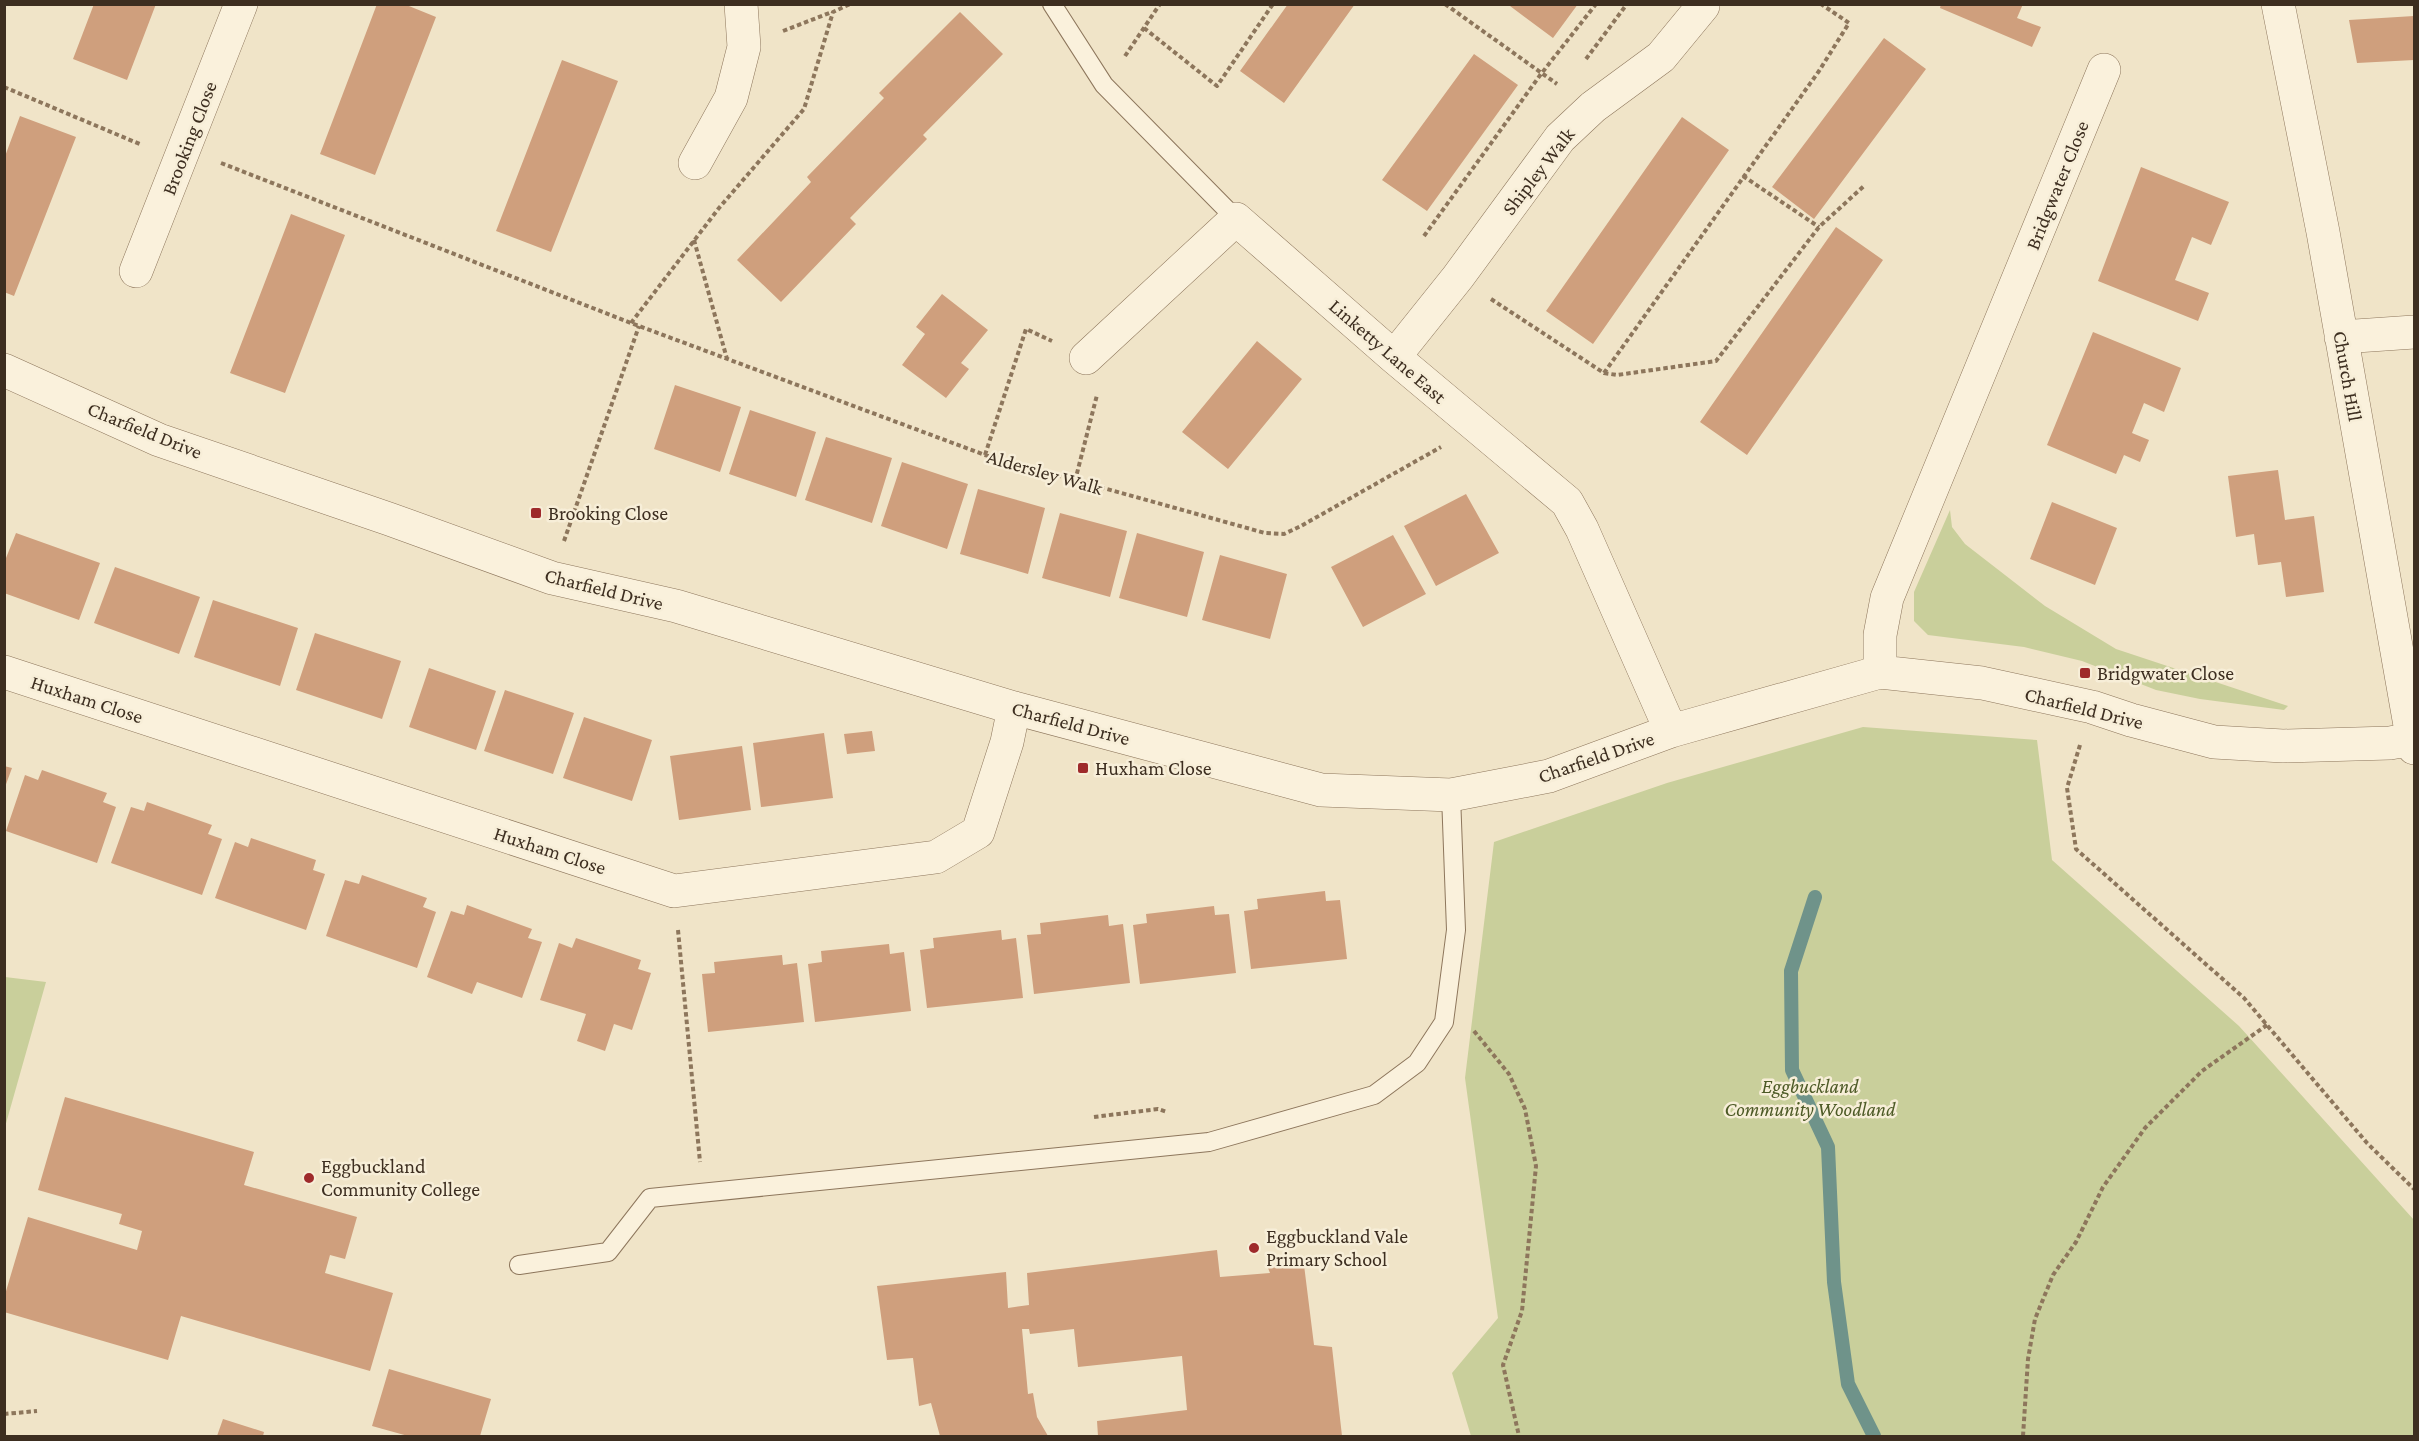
<svg xmlns="http://www.w3.org/2000/svg" width="2419" height="1441" font-family="'Crimson Pro',serif">
	<style>
		.green { fill: #c9cf9b }
		.lines { fill: none; stroke-linecap: round; stroke-linejoin: round }
		.stream { stroke: #6f938a; stroke-width: 14 }
		.building { fill: #cf9f7d }
		.lane-casing { stroke: #8d765c; stroke-width: 20 }
		.street-casing { stroke: #8d765c; stroke-width: 34 }
		.path { stroke: #8d765c; stroke-width: 4; stroke-dasharray: 4.5 3; stroke-linecap: butt }
		.lane { stroke: #faf1dc; stroke-width: 18 }
		.street { stroke: #faf1dc; stroke-width: 33 }
		.poi-dot { fill: #9e2a2b; stroke: #f7eed8; stroke-width: 2 }
		.labels { text-anchor: middle; stroke-width: 5; stroke-linejoin: round; paint-order: stroke }
		.street-label { font-size: 20px; fill: #3d2e20; stroke: #f7eed8 }
		.poi-label { font-size: 20px; fill: #3d2e20; stroke: #f7eed8; text-anchor: start }
		.park-label { font-size: 20px; font-style: italic; fill: #4d5a26; stroke: #f7eed8 }
	</style>
	<rect width="100%" height="100%" fill="#f0e4c8"/>
	<path class="green" d="M1950,510l2,17 13,17 80,62 71,43 172,57 -4,4 -84,-11 -44,-9 -74,-29 -58,-14 -96,-12 -14,-14v-29z
		M1863,727l174,13 15,120 187,166 175,194v216h-943l-19,-63 46,-55 -33,-240 29,-236 173,-59z
		M5,977l41,5 -41,145 -1,-150z"/>
	<g class="lines">
		<path class="stream" d="M1815,897l-24,74 1,99 36,77 6,135 14,102 26,52"/>
	</g>
	<path class="building" d="M94,4h62l-29,76 -54,-21z
		M377,4h27l32,13 -61,158 -55,-21z
		M1288,4h67l-71,99 -44,-32z
		M1511,4h67l-25,34 -43,-32z
		M1941,4h82l-6,14 24,9 -9,20 -92,-39z
		M960,12l43,42 -80,81 4,4 -77,79 6,6 -75,78 -44,-42 74,-78 -4,-5 77,-79 -5,-5z
		M2414,16v44l-57,3 -8,-43z
		M1884,38l42,31 -112,150 -42,-32z
		M1474,54l44,31 -91,126 -45,-31z
		M562,60l56,21 -67,171 -55,-21z
		M20,116l56,21 -62,159 -10,-4v-133z
		M1682,117l47,33 -136,194 -47,-33z
		M2141,167l88,35 -18,43 -19,-8 -17,43 34,13 -11,28 -100,-40z
		M291,214l54,21 -60,158 -55,-20z
		M1836,227l47,33 -136,195 -47,-33z
		M942,294l46,36 -27,33 8,6 -23,29 -44,-33 23,-31 -9,-7z
		M2093,332l88,36 -17,44 -20,-9 -12,30 17,7 -9,22 -16,-7 -8,19 -69,-29z
		M1257,341l45,38 -74,90 -46,-37z
		M675,385l66,22 -21,65 -66,-23z
		M750,410l66,22 -20,65 -67,-23z
		M826,437l66,21 -20,65 -67,-23z
		M902,462l66,22 -21,65 -66,-23z
		M2278,470l7,50 29,-4 10,76 -38,5 -5,-35 -23,3 -4,-31 -18,3 -8,-61z
		M978,489l67,19 -17,66 -68,-20z
		M1466,494l33,59 -63,33 -32,-60z
		M2052,502l65,26 -22,57 -65,-26z
		M1060,513l67,18 -17,66 -68,-19z
		M16,533l84,30 -21,57 -75,-27v-30z
		M1137,533l67,19 -17,65 -68,-19z
		M1393,535l33,59 -63,33 -32,-60z
		M1220,555l67,19 -17,65 -68,-19z
		M115,567l85,30 -21,57 -85,-31z
		M213,600l85,28 -18,58 -86,-29z
		M315,633l86,28 -19,58 -86,-29z
		M429,668l67,23 -20,59 -67,-23z
		M505,690l69,23 -21,61 -69,-23z
		M584,717l68,23 -20,61 -69,-23z
		M872,731l3,20 -28,3 -3,-20z
		M824,733l9,65 -72,9 -8,-64z
		M742,746l9,64 -72,10 -9,-64z
		M4,766l8,2 -7,19h-1z
		M42,770l65,23 -4,9 13,5 -19,56 -91,-32 19,-56 13,5z
		M147,802l65,23 -4,9 14,5 -20,56 -91,-32 20,-56 13,4z
		M251,838l65,22 -3,10 12,4 -19,56 -91,-32 20,-56 13,5z
		M362,875l65,23 -4,9 13,5 -19,56 -91,-32 19,-56 14,4z
		M1325,891l1,10 14,-1 7,59 -96,10 -7,-58 14,-2 -1,-10z
		M467,905l65,24 -4,9 14,4 -20,56 -45,-16 -5,12 -45,-17 24,-66 13,4z
		M1214,906l1,9 14,-1 7,59 -96,11 -7,-59 14,-2 -1,-9z
		M1108,915l1,11 14,-2 7,59 -96,11 -7,-59 14,-1 -1,-11z
		M1001,930l1,10 14,-2 7,60 -96,10 -7,-58 14,-2 -1,-10z
		M576,938l65,22 -3,9 13,4 -19,57 -18,-6 -9,27 -28,-10 9,-27 -46,-14 19,-57 13,5z
		M889,944l1,10 14,-2 7,59 -96,11 -7,-58 14,-2 -1,-11z
		M782,955l1,10 14,-2 7,59 -96,10 -6,-58 13,-1 -1,-11z
		M65,1097l189,55 -10,33 113,32 -12,42 -15,-4 -5,18 68,20 -23,78 -189,-55 -13,44 -164,-48v-14l24,-81 109,33 5,-19 -23,-7 3,-10 -84,-24z
		M1217,1250l3,27 50,-4 -2,-5 36,-3 10,80 18,2 10,89h-244l-1,-15 90,-11 -5,-54 -104,11 -4,-38 -44,5 -1,-5h-7l6,65 5,-1 4,24 11,19h-108l-9,-33 -12,3 -6,-48 -26,2 -10,-74 129,-14 2,36 21,-3 -2,-32z
		M389,1369l102,30 -11,37h-72l-36,-10z
		M223,1419l41,13 -1,4h-46z"/>
	<g class="lines">
		<g class="lane-casing">
			<path id="lane" d="M1052,4l52,81 132,134
				M519,1265l89,-13 42,-54 559,-56 165,-47 43,-32 27,-41 12,-92 -5,-135"/>
		</g>
		<g class="street-casing">
			<path id="street" d="M2278,4l45,228 91,516
				M695,163l36,-65 13,-51 -3,-43
				M136,271l105,-267
				M2341,337l73,-5
				M1394,357l64,-80 102,-139 33,-31 68,-50 42,-51
				M1086,358l150,-139 158,138 173,145 15,27 89,202
				M4,370l155,70 230,79 163,59 124,28 338,102 307,82 130,5 98,-19 122,-45 209,-59 102,11 110,24 39,13 83,22 69,4 107,-3 22,-4
				M4,672l670,219 262,-34 42,-25 29,-90 7,-34
				M1880,672v-37l7,-37 217,-528"/>
		</g>
		<path class="path" d="M1445,4l112,80
			M1144,28l73,58 56,-82
			M783,31l49,-19
			M1125,56l35,-52
			M1586,59l41,-55
			M4,87l138,58
			M221,163l410,160 354,132 280,78 19,1 17,-8 140,-79
			M1743,176l76,51
			M1424,236l117,-162 55,-70
			M694,240l33,119
			M1491,299l113,74 13,2 99,-14 103,-134 46,-42
			M631,323l88,-115 85,-99 29,-97 17,-8
			M1604,373l215,-302 30,-48 -28,-19
			M985,455l41,-126 26,12
			M1075,481l22,-86
			M564,541l75,-215
			M2080,745l-13,43 9,61 168,149 123,145 47,46
			M678,930l22,232
			M1474,1031l35,43 16,35 11,57 -14,145 -19,54 16,71
			M1094,1117l64,-8 9,3
			M4,1414l33,-3
			M2023,1436l5,-77 7,-40 18,-44 23,-33 27,-55 42,-59 57,-57 65,-46"/>
		<use href="#lane" class="lane"/>
		<use href="#street" class="street"/>
	</g>
	<g class="poi-dot">
		<rect x="530" y="507" width="12" height="12" rx="3"/>
		<rect x="2079" y="667" width="12" height="12" rx="3"/>
		<rect x="1077" y="762" width="12" height="12" rx="3"/>
		<circle cx="309" cy="1178" r="6"/>
		<circle cx="1254" cy="1248" r="6"/>
	</g>
	<g class="labels">
		<g class="street-label">
			<text transform="translate(189 138) rotate(-69)" y="7">Brooking Close</text>
			<text transform="translate(1538 171) rotate(-52)" y="7">Shipley Walk</text>
			<text transform="translate(2057 185) rotate(-68)" y="7">Bridgwater Close</text>
			<text transform="translate(1388 351) rotate(41)" y="7">Linketty Lane East</text>
			<text transform="translate(2348 376) rotate(80)" y="7">Church Hill</text>
			<text transform="translate(145 430) rotate(22)" y="7">Charfield Drive</text>
			<text transform="translate(1045 472) rotate(16)" y="7">Aldersley Walk</text>
			<text transform="translate(604 589) rotate(14)" y="7">Charfield Drive</text>
			<text transform="translate(87 699) rotate(18)" y="7">Huxham Close</text>
			<text transform="translate(2084 708) rotate(14)" y="7">Charfield Drive</text>
			<text transform="translate(1071 723) rotate(15)" y="7">Charfield Drive</text>
			<text transform="translate(1596 757) rotate(-19)" y="7">Charfield Drive</text>
			<text transform="translate(550 850) rotate(18)" y="7">Huxham Close</text>
		</g>
		<g class="poi-label">
			<text x="548" y="520">Brooking Close</text>
			<text x="2097" y="680">Bridgwater Close</text>
			<text x="1095" y="775">Huxham Close</text>
			<text x="321" y="1173">Eggbuckland<tspan x="321" dy="23">Community College</tspan></text>
			<text x="1266" y="1243">Eggbuckland Vale<tspan x="1266" dy="23">Primary School</tspan></text>
		</g>
		<g class="park-label">
			<text x="1810" y="1093">Eggbuckland<tspan x="1810" dy="23">Community Woodland</tspan></text>
		</g>
	</g>
	<rect width="2419" height="1441" fill="none" stroke="#3d2e20" stroke-width="12"/>
</svg>
